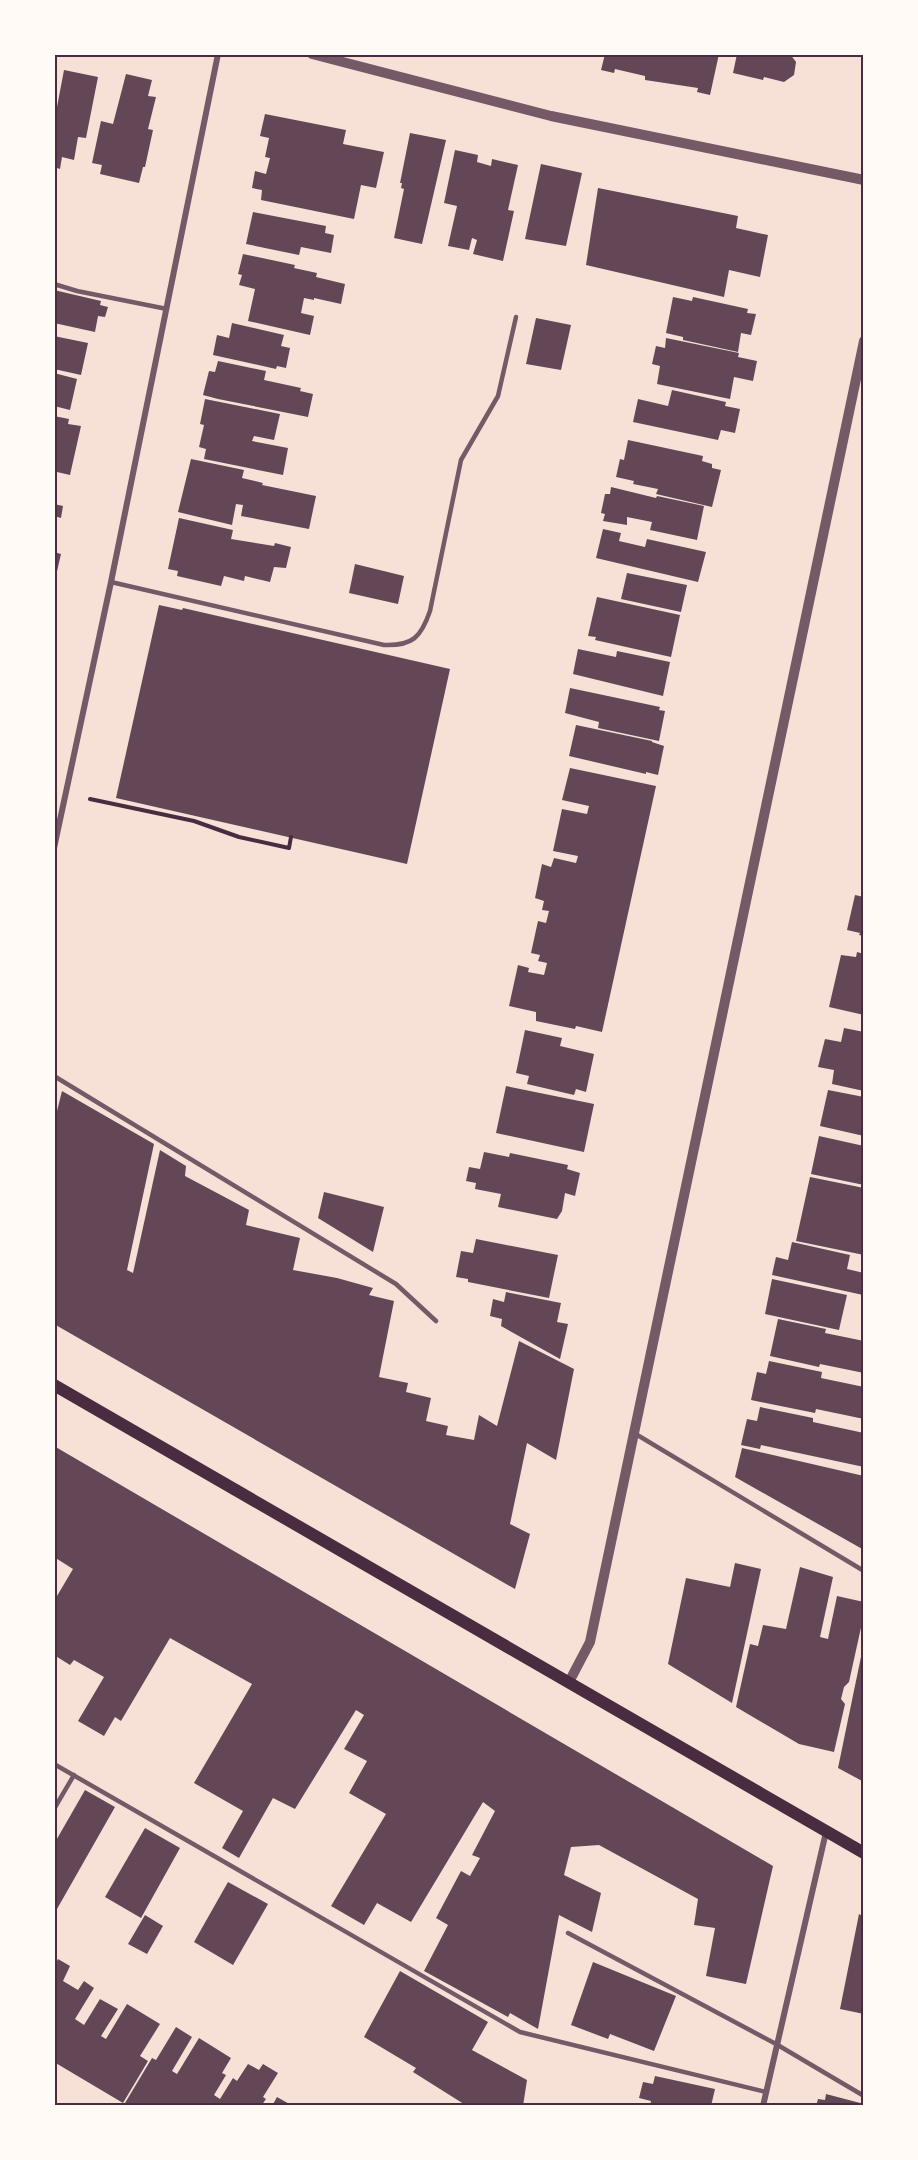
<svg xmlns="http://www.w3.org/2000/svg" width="918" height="2160" font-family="'Space Grotesk',sans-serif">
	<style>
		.building { fill: #644757 }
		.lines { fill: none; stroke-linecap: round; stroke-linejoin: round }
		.path { stroke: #4a2c40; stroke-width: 4 }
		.service { stroke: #755966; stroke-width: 4.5 }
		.minor { stroke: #755966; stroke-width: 6 }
		.tertiary { stroke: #755966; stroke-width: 10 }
		.secondary { stroke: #4a2c40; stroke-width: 12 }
		.neatline { fill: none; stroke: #4a2c40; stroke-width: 2 }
	</style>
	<rect width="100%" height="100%" fill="#f7e1d7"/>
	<path class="building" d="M605,54h114l-9,41 -13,-3 1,-4 -53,-8v-4l-30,-7 -1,4 -13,-3z
		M737,54h53l6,8 -2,13 -10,7 -20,-5 -1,3 -30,-7z
		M64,70l34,7 -12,61 -8,-1 -4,23 -12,-3 -2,12 -6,-2v-61l3,1z
		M126,74l26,6 -4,16 8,1 -8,32 5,1 -8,37h-2l-4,16 -39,-9 2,-9 -10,-2 9,-42 12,3z
		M265,114l81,16 -3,14 41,8 -8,36 -15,-3 -7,34 -93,-19 1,-10 -10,-2 3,-17 11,3 4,-16 -5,-1 4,-19 -9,-2z
		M410,133l36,7 -24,104 -28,-6 10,-49 -3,-1 1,-5h-2z
		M455,150l23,5 -1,7 14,4 1,-7 26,6 -10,45 6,1 -11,50 -30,-7 4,-14 -5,-2 -3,12 -21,-4 9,-40 -13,-3z
		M541,164l41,9 -16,73 -41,-7z
		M598,188l140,28 -2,12 32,7 -8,42 -31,-7 -5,27 -138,-32z
		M253,212l73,14 -1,7 9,2 -3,18 -30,-6 -2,8 -53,-11z
		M243,254l52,11 -1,3 23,5 -1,4 29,7 -4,20 -27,-6v2l-10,-2 -3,15 13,3 -4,19 -62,-14 7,-32 -16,-4 3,-10 -4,-1z
		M54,290l47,11 -1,4 8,2 -3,10 -7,-1 -3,16 -41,-9z
		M673,297l19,4 1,-4 55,12 -1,4 9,1 -5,21 -10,-2 -3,19 -55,-12v-3l-17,-4z
		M536,318l35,7 -10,45 -35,-6z
		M232,323l52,12 -3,11 9,2 -4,20 -9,-2 -1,3 -63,-14 4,-20 12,3z
		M54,336l34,7 -7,32 -27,-6z
		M666,338l73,15 -1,4 19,4 -4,20 -19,-4 -4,22 -73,-15 3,-18 -8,-2 4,-18 9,2z
		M218,361l48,10 -2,9 37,8 -1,3 13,3 -5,23 -90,-18 -15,-4 6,-24 6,1z
		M54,373l23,6 -7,31 -16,-4z
		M672,390l54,12 -1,4 15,3 -5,24 -14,-3 -3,10 -85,-18 5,-23 30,7z
		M205,399l75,15 -6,26 -20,-4 -2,5 36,7 -5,27 -79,-16 2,-10 -7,-2 5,-22 -4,-1z
		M54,416l15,3 -1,5 13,2 -11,49 -13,-3 -2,8z
		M628,440l75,16 -1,5 10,3v4l9,2 -9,37 -56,-13 2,-5 -25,-5 1,-3 -18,-4 4,-18 4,1z
		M191,459l53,11 -2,8 21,5 -1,2 54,11 -7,33 -68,-13 2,-11 -7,-1 -4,21 -54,-13z
		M611,487l45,11 1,-2 47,10 -7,34 -47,-10 2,-8 -25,-5v8l-24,-4 2,-7 -4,-1 4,-19h5z
		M54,504l9,2 -2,12 -7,-2z
		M179,518l54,12 -2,9 43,7 1,-3 16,4 -5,21 -12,-1 -4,15 -25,-6 -1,5 -20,-5 -3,10 -44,-10 1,-5 -10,-2z
		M603,529l18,4 -2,8 26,6 2,-8 59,13 -8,30 -102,-24z
		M54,552l7,2 -6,26h-1z
		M355,564l49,12 -6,28 -49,-11z
		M627,573l60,12 -6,27 -60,-13z
		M597,597l83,18 -9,42 -76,-17 1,-3 -8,-1z
		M159,605l23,5 1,-2 267,61 -43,195 -291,-66z
		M578,649l38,8 1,-6 53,11 -7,34 -90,-22z
		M570,688l90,19 -1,3 6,1 -6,30 -61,-13 1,-6 -34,-9z
		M576,725l76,16v1l12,4 -6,29 -12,-3v2l-77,-18z
		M570,768l86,18 -54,246 -26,-6 -1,3 -39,-8v-9l-27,-6 9,-41 11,3 -1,4 16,3 3,-12 -9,-2 2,-6 -9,-2 7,-32 8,2 3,-12 -7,-1 2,-9 -9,-3 7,-34 9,3 3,-9 22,5 2,-7 -25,-5 9,-42 25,5 2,-8 -27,-6z
		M855,895l9,2v39l-5,-1 1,-2 -13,-3z
		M857,952l7,2v61l-35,-8 12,-52 15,2z
		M844,1028l20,4v59l-32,-7 2,-14 -16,-3 7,-28 16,3z
		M525,1030l37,8 -2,8 34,8 -8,38 -10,-3 -2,6 -47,-11 2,-8 -13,-3z
		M506,1086l88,18 -10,48 -88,-19z
		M828,1090l36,7v39l-44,-10z
		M62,1091l92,53 -27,126 6,3 27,-123 26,16 -1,10 64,34 -3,15 54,13 -7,32 44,8 36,10 -4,7 25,6 -15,76 29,6 -2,9 25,6 -5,23 22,5 -2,9 28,5 5,-25 18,11 22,-85 55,28 -18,91 -29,-17 -17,81 20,10 -15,55 -461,-265v-201z
		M819,1136l45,10v39l-53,-11z
		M484,1152l25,5 1,-4 58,12 -1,4 13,4 -5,23 -10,-3 -3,18 -5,8 -59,-12 3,-13 -26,-5 1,-6 -10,-2 3,-14 11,2z
		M810,1177l54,11v67l-68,-14z
		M324,1192l60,15 -11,45 -55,-34z
		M476,1239l82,16 -9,43 -81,-16v-3l-12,-2 5,-26 12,2z
		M792,1242l58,13 -3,14 17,4 -1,22 -91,-20 4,-18 12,3z
		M772,1279l75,16 -8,35 -74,-16z
		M506,1292l55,11 -4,19 11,2 -8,35 -59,-33 1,-7 -12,-3 3,-17 11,3z
		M778,1319l48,10 -1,4 39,8v32l-44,-9 -1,3 -49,-11z
		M769,1361l53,11 -1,6 43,9v32l-48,-10 -1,4 -64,-13 6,-28 9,2z
		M760,1407l53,11v4l51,11v34l-103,-22 -1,4 -19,-4 6,-26 10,2z
		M54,1446l719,420 -27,118 -40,-8 9,-48 -21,-3 4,-26 -99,-54 -28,2 -7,28 37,18 -9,39 -33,-17 -21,114 -28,-16 -2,4 -84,-46 24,-46 -12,-7 25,-47 9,5 10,-18 -8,-3 23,-44 -12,-9 -72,120 -34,-19 -13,22 -33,-19 55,-92 -37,-21 18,-32 -23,-12 20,-34 -8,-5 -61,99 -22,-11 -34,60 -17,-10 21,-37 -49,-28 58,-99 -82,-46 -49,83 -6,-4 -11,19 -26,-15 26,-44 -30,-17 -4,5 -16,-10v-54l19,-32 -19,-12z
		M742,1448l122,28v74l-129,-73z
		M735,1563l26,6 -29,134 -64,-39 18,-86 44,9z
		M800,1567l33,10 -13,60 8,2 9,-43 27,6v12l-15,68 -5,5 -3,12 4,5 -11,48 -35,-8 -63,-37 14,-63 8,2 5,-21 23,4z
		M863,1647h1v135l-26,-14z
		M85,1790l30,17 -58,102 -3,-2v-63z
		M145,1828l35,20 -39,70 -36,-21z
		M228,1882l40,22 -35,61 -39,-23z
		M859,1914l5,3v97l-24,-5z
		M145,1915l18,11 -16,28 -19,-10z
		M58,1959l12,7 -7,15 15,9 6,-9 10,7 -19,31 9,6 16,-26 18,10 -17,27 5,3 21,-35 33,20 -20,32 8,5 -25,42 -69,-41v-95z
		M593,1962l83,34 -22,55 -44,-17 -2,5 -37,-14z
		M400,1971l88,51 -16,28 55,30 -4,26h-56l-54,-34 3,-4 -52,-31z
		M176,2027l16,10 -20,34 5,3 22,-36 32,20 -9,15 4,2 -12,20 6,4 13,-21 4,3 11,-17 11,6 4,-6 15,9 -15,24 3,2 -5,7h-130l-6,-3 27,-45 4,2z
		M655,2076l60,13 -4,17h-61l1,-5 -12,-3 4,-16 10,2z
		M826,2094l38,10v2h-48l2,-7 7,1z
		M277,2097l16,9h-21z"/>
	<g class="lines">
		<path class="path" d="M90,799l104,22 45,16 50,11 2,-11"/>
		<path class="service" d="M54,284l23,7 90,18
			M111,582l273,63c29,1 37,-8 46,-34l31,-151 37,-64 18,-79
			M54,1076l342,208 40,37
			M634,1433l230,138
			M54,1764l466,268 246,60
			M54,1809l20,-34
			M568,1933l208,111 88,52"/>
		<path class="minor" d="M54,848l57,-266 107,-528
			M763,2106l63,-274"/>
		<path class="tertiary" d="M312,54l239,62 313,64
			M569,1682l21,-40 274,-1301"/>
		<path class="secondary" d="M54,1385l810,468"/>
	</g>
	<rect width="918" height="2160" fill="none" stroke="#fffaf5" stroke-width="111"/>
	<rect x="56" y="56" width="806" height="2048" class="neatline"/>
</svg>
